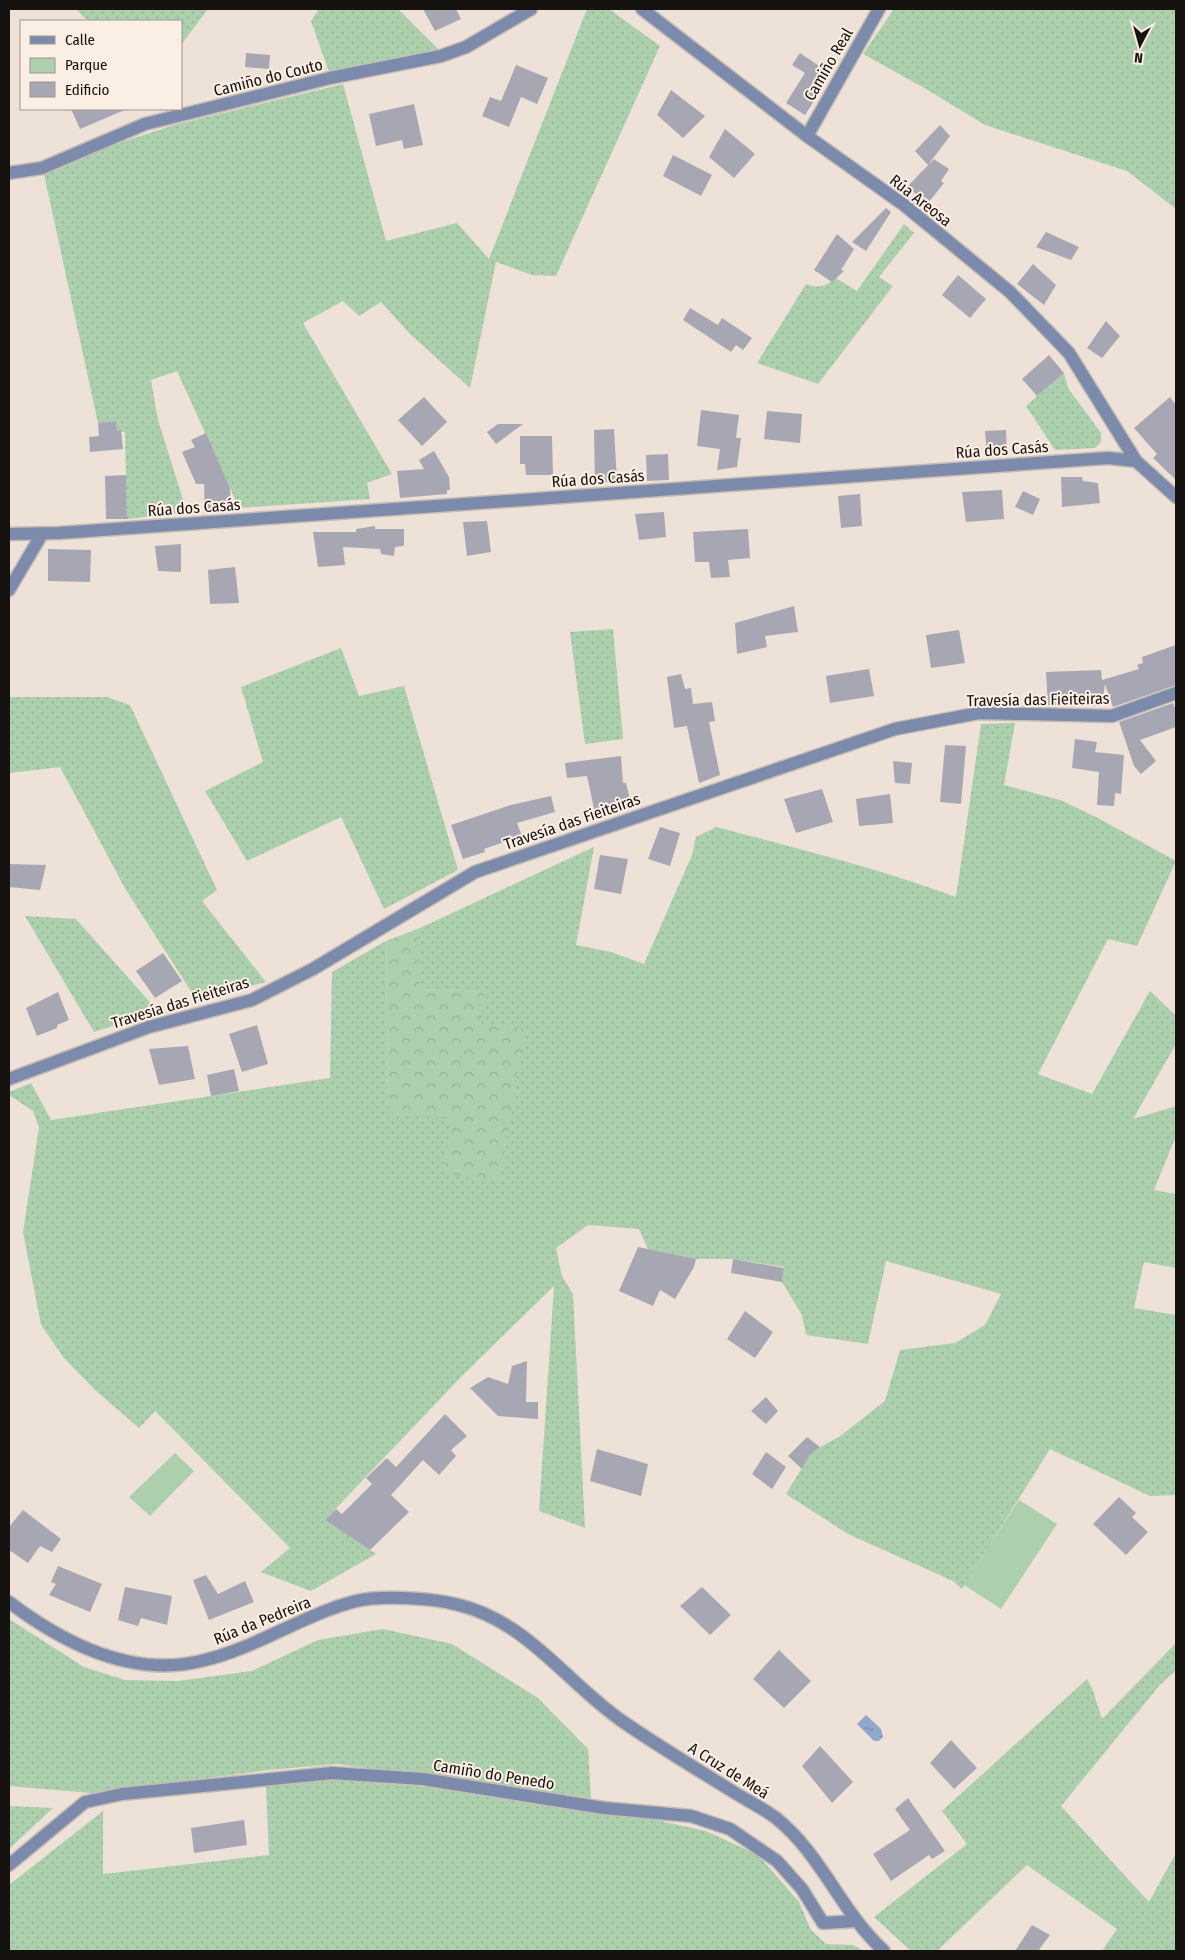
<svg xmlns="http://www.w3.org/2000/svg" width="1185" height="1960" font-family="'Fira Sans Condensed',sans-serif">
	<style>
		.grass { fill: url(#grass-dots) }
		.forest { fill: url(#forest-crowns) }
		.green { fill: #acd0ae }
		.water { fill: url(#water-ripples) }
		.building { fill: #a7a7b4 }
		.lines { fill: none; stroke-linecap: round; stroke-linejoin: round }
		.minor-casing { stroke: #c7bcb3; stroke-width: 15 }
		.tertiary-casing { stroke: #c7bcb3; stroke-width: 15 }
		.minor { stroke: #7c8aac; stroke-width: 12 }
		.tertiary { stroke: #7c8aac; stroke-width: 12 }
		.labels { text-anchor: middle; stroke-width: 4; stroke-linejoin: round; paint-order: stroke }
		.street-label { font-size: 16px; fill: #16120f; stroke: #fbeee4 }
	</style>
	<defs>
		<pattern id="grass-dots" width="8" height="8" patternUnits="userSpaceOnUse" patternTransform="scale(1.25)"><rect width="8" height="8" fill="#acd0ae"/><path d="M2 2h.1M6 6h.1" fill="none" stroke="#93b294" stroke-width="1.8" stroke-linecap="round"/></pattern>
		<pattern id="forest-crowns" width="20" height="18" patternUnits="userSpaceOnUse" patternTransform="scale(1.25)"><rect width="20" height="18" fill="#acd0ae"/><path d="M2 6a3 3 0 1 1 6 0M12 15a3 3 0 1 1 6 0" fill="none" stroke="#93b294"/></pattern>
		<pattern id="water-ripples" width="26" height="14" patternUnits="userSpaceOnUse" patternTransform="scale(1.25)"><rect width="26" height="14" fill="#90a8ce"/><path d="M2 4q2-2 4 0t4 0M15 11q2-2 4 0t4 0" fill="none" stroke="#7587a6"/></pattern>
	</defs>
	<rect width="100%" height="100%" fill="#eee1d7"/>
	<path class="grass" d="M76,9h132l-27,36v-24h-93z
		M319,9h79l43,43 -112,20 -18,-51z
		M587,9h22l51,37 -104,230 -24,-1 -36,-13 -26,126 -60,-54 -29,-32 -22,14 -16,-15 -40,22 89,151 -25,9 3,16 -131,9 -62,-137 -26,9 7,40 29,92 -60,7 -2,-87 -8,-1 -1,-10 -18,2 -54,-249 57,-25 73,-24 169,-41 43,157 71,-18 32,36z
		M894,9h282v200l-49,-38 -142,-46 -59,-36 -63,-35z
		M904,224l10,9 -35,44 14,9 -75,98 -61,-21 49,-79c11,5 21,2 30,-6l21,13z
		M1064,373l4,15 33,45v9l-6,6 -40,2 -29,-44z
		M613,629l10,110 -38,5 -15,-112z
		M341,648l18,48 45,-10 54,184 -74,39 -43,-92 -94,44 -42,-70 58,-29 -22,-75z
		M9,697h98l23,8 87,185 -15,11 64,81 -70,17 -70,-109 -66,-123 -50,6z
		M1015,723l-11,62 56,15 36,17 80,44 -39,85 -29,-7 -70,135 54,20 58,-103 26,25v28l-43,75 43,-13v30l-22,54 22,4v74l-32,-6 -10,46 42,7v180l-26,1 -100,-47 -88,140 -9,-8 -105,-47 -62,-40 23,-38 11,-9 19,-10 46,-36 15,-51 55,-7 30,-18 16,-31 -115,-33 -18,83 -62,-9 -4,-20 -20,-33 2,-15 -51,-8h-37l-48,-10 -9,-20 -51,-4 -32,23 6,28 11,18 12,234 -46,-17 15,-225 -94,92 -135,142 51,34 -65,37 -50,-19 29,-24 -135,-137 -16,17 -45,-39 -30,-31 -23,-33 -18,-93 16,-104 -6,-17 -24,-16v-3l22,-9 20,37 279,-42 2,-106 54,-31 2,171 93,-88 3,-32 -64,-3v-61l174,-81 -18,98 35,7 33,12 48,-109 4,-18 20,-10c81,21 161,41 240,70l25,-173z
		M25,916l51,3 79,89 -1,5 -60,19z
		M9,1619l75,48 41,13 53,1 74,-10 66,-31 65,-11 69,15 86,54 50,51 3,49 -254,-34 -68,6 -178,23 -82,-7z
		M1176,1643v27l-17,16 -98,120 88,96 27,-49v98h-74l15,-22 -90,-64 -90,86h-26l-37,-34 93,-73 -25,-33 145,-132 5,9 10,31z
		M338,1780l89,7 112,18 117,15 50,11 52,24 41,47 12,28 15,14 27,1 11,6h-855v-66l94,-74v63l166,-19 -3,-69z
		M9,1806l44,2 -44,41z"/>
	<path class="forest" d="M420,928v61l65,3 -4,32 44,5 -25,153 -56,-8 7,-55 -63,-7 -2,-171z"/>
	<path class="green" d="M175,1453l19,18 -44,45 -21,-19z
		M1019,1500l38,24 -56,85 -37,-24z"/>
	<path class="water" d="M866,1715l15,14 2,8 -4,4h-5l-17,-17z"/>
	<path class="building" d="M423,9h33l5,10 -26,12z
		M246,53l24,2 -1,14 -24,-2z
		M800,53l31,21 -26,41 -19,-12 19,-30 -13,-8z
		M516,65l32,13 -11,26 -16,-7 -12,30 -27,-11 8,-19 11,4z
		M671,90l34,26 -22,22 -26,-23z
		M414,104l9,41 -19,4 -2,-9 -26,6 -7,-32z
		M71,109h56l-47,20z
		M940,125l10,11 -22,29 -13,-14z
		M725,129l30,25 -21,24 -25,-21z
		M673,155l39,20 -11,21 -38,-20z
		M934,159l15,10 -8,12 3,2 -16,20 -21,-16z
		M886,208l5,4 -25,39 -14,-9z
		M1046,232l33,15 -8,13 -35,-13z
		M837,234l17,15 -13,21 3,1 -12,11 -18,-12z
		M1033,264l23,21 -12,20 -27,-21z
		M958,275l28,24 -16,19 -28,-23z
		M690,308l28,17 4,-7 30,20 -9,12 -7,-5 -5,7 -48,-32z
		M1106,321l14,15 -18,22 -15,-10z
		M1049,355l15,18 -27,23 -15,-17z
		M424,397l23,25 -25,24 -24,-26z
		M1170,397l6,8v75l-23,-22 4,-4 -23,-26z
		M701,410l38,5 -3,23h5l-4,29 -20,3 3,-21 -23,-3z
		M767,411l35,3 -2,29 -36,-4z
		M116,421l1,10 4,-1 2,19 -33,3 -1,-15 10,-1 -1,-13z
		M498,424h25l-27,20 -9,-12z
		M614,429l3,53h-22l-1,-52z
		M1006,430l1,25 -20,1 -2,-25z
		M206,433l24,55 1,20 -26,2 -1,-26h-8l-14,-32 13,-5 -4,-7z
		M520,436h32l1,39h-27l-1,-11h-5z
		M434,451l15,26 1,13h-3v4l-47,4 -3,-27 27,-2 -5,-9z
		M668,454l1,26 -22,1 -1,-26z
		M126,475l1,44h-21l-1,-43z
		M1061,477h21l1,4 15,2 2,20 -38,4z
		M1002,490l2,29 -38,3 -4,-30z
		M1023,491l17,8 -7,16 -18,-8z
		M860,494l2,32 -21,2 -3,-32z
		M664,512l2,25 -27,3 -4,-26z
		M487,521l4,31 -24,4 -4,-34z
		M375,526v3h29v17l-9,1 -1,9 -13,-2 -1,-5 -37,-2 2,18 -27,2 -5,-35h43v-3z
		M748,529l2,29 -22,2 2,17 -19,1 -2,-16h-14l-2,-30z
		M181,544v28l-23,-1 -3,-25z
		M48,549l43,1 -1,32 -42,-1z
		M235,567l4,36 -29,1 -2,-34z
		M794,606l4,26 -33,4 2,11 -30,7 -2,-31z
		M959,630l6,33 -34,5 -5,-33z
		M1176,645v40l-63,22 -8,-23 -3,22 -54,-1 -2,-33 55,-2 1,10 37,-11 -2,-4 6,-2 -1,-6z
		M869,669l5,27 -44,7 -4,-27z
		M681,674l4,15 6,-1 2,16 19,-2 3,19 -6,1 11,53 -21,8 -12,-57 -13,2 -7,-51z
		M1173,703l3,7v17l-36,13 16,21 -15,13 -7,-8 -15,-44z
		M1075,739l22,3 -2,10 29,3 -3,39 -6,-1 -1,13 -17,-1 2,-33 -27,-4z
		M945,745l21,1 -5,58 -21,-2z
		M621,756l2,27h3l6,24 -36,11 -9,-42 -20,2 -2,-15z
		M893,761l19,2 -2,21 -15,-1z
		M822,789l11,33 -37,11 -12,-34z
		M890,794l3,29 -34,3 -3,-27z
		M551,796l4,16 -38,11 5,13 -38,13 1,3 -22,7 -12,-34 60,-20z
		M660,827l20,6 -10,33 -22,-7z
		M600,855l28,4 -7,35 -27,-5z
		M9,864l37,1 -6,25 -31,-3z
		M163,953l19,28 -27,17 -19,-27z
		M58,992l11,28 -12,5v3l-20,8 -11,-28z
		M257,1025l11,39 -26,8 -13,-38z
		M188,1046l7,33 -36,6 -10,-36z
		M234,1069l5,22 -28,5 -4,-21z
		M638,1247l58,12 -2,8 -19,32 -15,-9 -7,16 -34,-15z
		M733,1259l51,9 -2,14 -51,-9z
		M745,1311l28,21 -18,26 -28,-19z
		M527,1361l-1,41h12v17l-40,-3 -28,-28 18,-11 20,7 4,-18z
		M766,1397l12,14 -12,13 -15,-13z
		M445,1414l22,22 -16,14 5,6 -17,19 -16,-15 -32,35 18,17 -39,38 -45,-30 11,-11 6,5 30,-30 -6,-6 21,-20 9,9z
		M807,1437l13,10 -11,9 -7,13 -14,-13z
		M597,1449l51,15 -7,32 -51,-15z
		M766,1452l20,15 -14,22 -20,-15z
		M1119,1497l17,16 -4,4 16,15 -22,23 -33,-31z
		M23,1510l38,29 -9,13 -12,-6 -12,17 -19,-13v-23z
		M58,1566l44,18 -12,28 -41,-17 7,-11 -5,-2z
		M206,1575l12,19 27,-13 9,21 -45,18 -16,-40z
		M125,1587l47,9 -5,29 -26,-7 -3,8 -20,-6z
		M702,1587l29,28 -21,20 -30,-29z
		M779,1650l32,31 -27,27 -31,-29z
		M951,1740l26,28 -23,21 -24,-26z
		M820,1746l33,36 -21,21 -30,-37z
		M908,1798l37,53 -13,8 -3,-4 -38,26 -18,-27 37,-24 -15,-21z
		M244,1820l3,25 -53,8 -3,-25z
		M1032,1925l18,10 -12,16h-23z"/>
	<g class="lines">
		<g class="minor-casing">
			<path id="minor" d="M642,9l165,127 97,69 106,87 59,61 67,108
				M807,136l72,-127
				M9,173l33,-5 103,-44 185,-46 111,-22 25,-9 65,-38
				M9,534l50,-1 1049,-75 28,3 40,36
				M9,590l33,-56
				M9,1079l140,-52 103,-27 61,-31 162,-97 420,-143 84,-16 133,3 64,-23
				M9,1865l76,-63 37,-8 210,-21 91,6 181,29 87,8 39,13 47,32 25,28 21,34 33,-2"/>
		</g>
		<g class="tertiary-casing">
			<path id="tertiary" d="M9,1602c54,41 122,76 192,59 54,-12 101,-46 155,-60 26,-6 77,-3 103,4 69,17 108,78 163,116 36,25 73,47 110,70 14,9 31,17 44,27 46,37 65,94 108,133"/>
		</g>
		<use href="#minor" class="minor"/>
		<use href="#tertiary" class="tertiary"/>
	</g>
	<g class="labels">
		<g class="street-label">
			<text transform="translate(828 64) rotate(-60)" y="6">Camiño Real</text>
			<text transform="translate(268 77) rotate(-14)" y="6">Camiño do Couto</text>
			<text transform="translate(921 200) rotate(38)" y="6">Rúa Areosa</text>
			<text transform="translate(1002 449) rotate(-4)" y="6">Rúa dos Casás</text>
			<text transform="translate(598 478) rotate(-4)" y="6">Rúa dos Casás</text>
			<text transform="translate(194 507) rotate(-4)" y="6">Rúa dos Casás</text>
			<text transform="translate(1038 699) rotate(-1)" y="6">Travesía das Fieiteiras</text>
			<text transform="translate(572 821) rotate(-19)" y="6">Travesía das Fieiteiras</text>
			<text transform="translate(180 1002) rotate(-17)" y="6">Travesía das Fieiteiras</text>
			<text transform="translate(262 1620) rotate(-22)" y="6">Rúa da Pedreira</text>
			<text transform="translate(729 1770) rotate(32)" y="6">A Cruz de Meá</text>
			<text transform="translate(494 1774) rotate(9)" y="6">Camiño do Penedo</text>
		</g>
	</g>
	<rect width="1185" height="1960" fill="none" stroke="#16120f" stroke-width="20"/>
	<rect x="20" y="20" width="162" height="90" fill="#fbeee4" stroke="#9f968f"/>
	<rect x="30" y="36" width="25" height="8" fill="#7c8aac" stroke="#9f968f"/>
	<text x="65" y="45" font-size="15" fill="#16120f">Calle</text>
	<rect x="30" y="58" width="25" height="15" fill="#acd0ae" stroke="#9f968f"/>
	<text x="65" y="70" font-size="15" fill="#16120f">Parque</text>
	<rect x="30" y="82" width="25" height="15" fill="#a7a7b4" stroke="#9f968f"/>
	<text x="65" y="95" font-size="15" fill="#16120f">Edificio</text>
	<g transform="translate(1140 45) rotate(186)" stroke="#fbeee4" stroke-width="4" paint-order="stroke">
	<path d="M0-4L9 19L0 12L-9 19Z" fill="#16120f"/>
	<text y="-8" font-size="14" font-weight="bold" text-anchor="middle" fill="#16120f">N</text>
	</g>
</svg>
